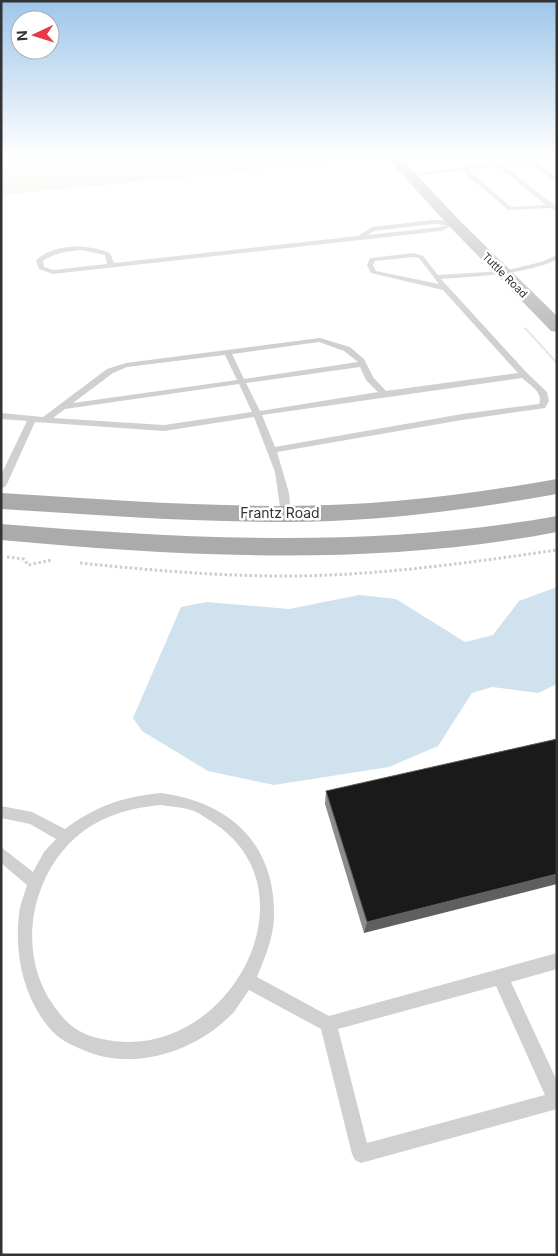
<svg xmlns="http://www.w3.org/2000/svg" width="558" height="1256" font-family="Inter,sans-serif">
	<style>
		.green { fill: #e6ecdf }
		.water { fill: #cfe2ee }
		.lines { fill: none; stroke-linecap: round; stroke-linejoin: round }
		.path-far1 { stroke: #cdcdcd; stroke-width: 2; stroke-dasharray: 1 1; stroke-linecap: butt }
		.path { stroke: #cdcdcd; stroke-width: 3; stroke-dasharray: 2.5 2.5; stroke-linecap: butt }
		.lane { fill: #d0d0d0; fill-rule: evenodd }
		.secondary { fill: #bdbdbd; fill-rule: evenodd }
		.primary { fill: #ababab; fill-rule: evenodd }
		.wall { fill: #8c8c8c }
		.shaded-wall { fill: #5f5f5f }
		.building { fill: #1a1a1a; stroke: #5f5f5f }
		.labels { text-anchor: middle; stroke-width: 5; stroke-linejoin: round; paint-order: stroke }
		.far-street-label { font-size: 11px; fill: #333; stroke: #fff }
		.street-label { font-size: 14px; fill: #333; stroke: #fff }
	</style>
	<rect width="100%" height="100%" fill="#fff"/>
	<path class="green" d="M1,157h383l1,1 -384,37z"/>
	<path class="water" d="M557,587v97l-19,9 -46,-6 -20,6 -34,53 -49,21 -115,18 -66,-14 -66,-40 -9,-13 48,-111 26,-5 82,7 70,-14 37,4 69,43 28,-7 26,-34z"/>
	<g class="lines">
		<path class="path-far1" d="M525,328l32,35"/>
		<path class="path" d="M7,557l17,2 4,6 24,-5
			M80,563c68,7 137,13 205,13 91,0 182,-13 272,-26"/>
		<path class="lane" d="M539,157h16l-21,4 23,17v5l-28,-21 -26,3 54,42v5l-6,-4 -43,2 -47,-40 -52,7 -3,-2zM497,166l49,39 -35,2 -44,-38z
			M433,220l21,1 3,2 -16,8 -388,43 -14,-5 -3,-9c20,-17 51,-16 74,-7l4,10 244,-27 14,-9zM433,224l13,1 -6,2 -72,8 6,-4zM82,250l23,5 2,9 -54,6 -9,-3 -1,-6c12,-8 24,-10 39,-11z
			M414,253l9,3 15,19 66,-4 37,-9 16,-7v5c-37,15 -76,16 -116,19l86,94 20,19 2,9 -4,7 -83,12 -185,32 12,41 2,21 -5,3 -5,-3 -6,-42 -21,-55 -90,14 -129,-9 -29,64 -5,3v-14l26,-54 -26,-2v-6l42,4 64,-48 19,-6 194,-25 30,9 14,12 9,18 13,14 132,-18 -75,-83 -72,-17 -4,-8 3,-7zM414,257l5,1 20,26 -63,-13 -3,-6 2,-4zM319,342l25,9 14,11 -114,17 -12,-25zM225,355l12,25 -164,23 40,-30 14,-6zM360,367l6,13 12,12 -118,19 -14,-28zM522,378c8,7 22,15 17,26l-77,10 -187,33 -13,-32zM239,384l13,28 -88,13 -111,-7 12,-9z
			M161,793c68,9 114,50 113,122 0,22 -9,42 -17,62l72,39 228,-63v16l-46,13 46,99v28l-196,54 -6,-3 -3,-6 -31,-125 -72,-39c-5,7 -10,15 -15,22 -36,38 -95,59 -146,40 -12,-5 -27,-11 -36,-21 -28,-31 -38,-76 -33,-117 1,-9 5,-19 8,-29l-26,-22v-16l32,25 11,-20 12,-13 -26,-15 -29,-6v-12l31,6 33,17c31,-23 57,-32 96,-36zM161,805c11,2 23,2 33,6 7,3 13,8 20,12 107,71 10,244 -112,216 -22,-4 -36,-15 -48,-33 -37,-51 -25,-126 21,-168 25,-22 54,-30 86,-33zM496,986l49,109 -178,48 -29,-114z"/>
		<path class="secondary" d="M386,157h14l59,63 98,96v16l-6,-1 -102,-105z"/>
		<path class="primary" d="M557,479v15c-90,16 -180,28 -272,28 -94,0 -189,-7 -284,-13v-16c95,6 190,13 284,13 92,0 182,-11 272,-27z
			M557,516v16c-184,35 -371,25 -556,8v-16c185,15 372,25 556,-8z"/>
	</g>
	<path class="wall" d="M557,739l-193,194 -39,-129 1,-13z"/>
	<path class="shaded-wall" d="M557,874v10l-193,49 3,-11z"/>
	<path class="building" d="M557,739v135l-190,48 -41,-131z"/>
	<linearGradient id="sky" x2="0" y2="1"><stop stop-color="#9ec6ea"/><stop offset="0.47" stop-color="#fff"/><stop offset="1" stop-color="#fff" stop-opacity="0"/></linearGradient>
	<rect width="558" height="333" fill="url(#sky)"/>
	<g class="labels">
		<g class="far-street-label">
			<text transform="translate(505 275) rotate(45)" y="4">Tuttle Road</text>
		</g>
		<g class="street-label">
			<text x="280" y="518">Frantz Road</text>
		</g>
	</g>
	<rect width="558" height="1256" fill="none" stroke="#333333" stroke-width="5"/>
	<g transform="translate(35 35) rotate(266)"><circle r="24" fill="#ffffff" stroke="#adadad"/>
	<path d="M0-4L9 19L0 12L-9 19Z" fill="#e63946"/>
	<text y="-8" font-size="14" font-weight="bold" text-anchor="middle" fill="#333333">N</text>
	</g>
</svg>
